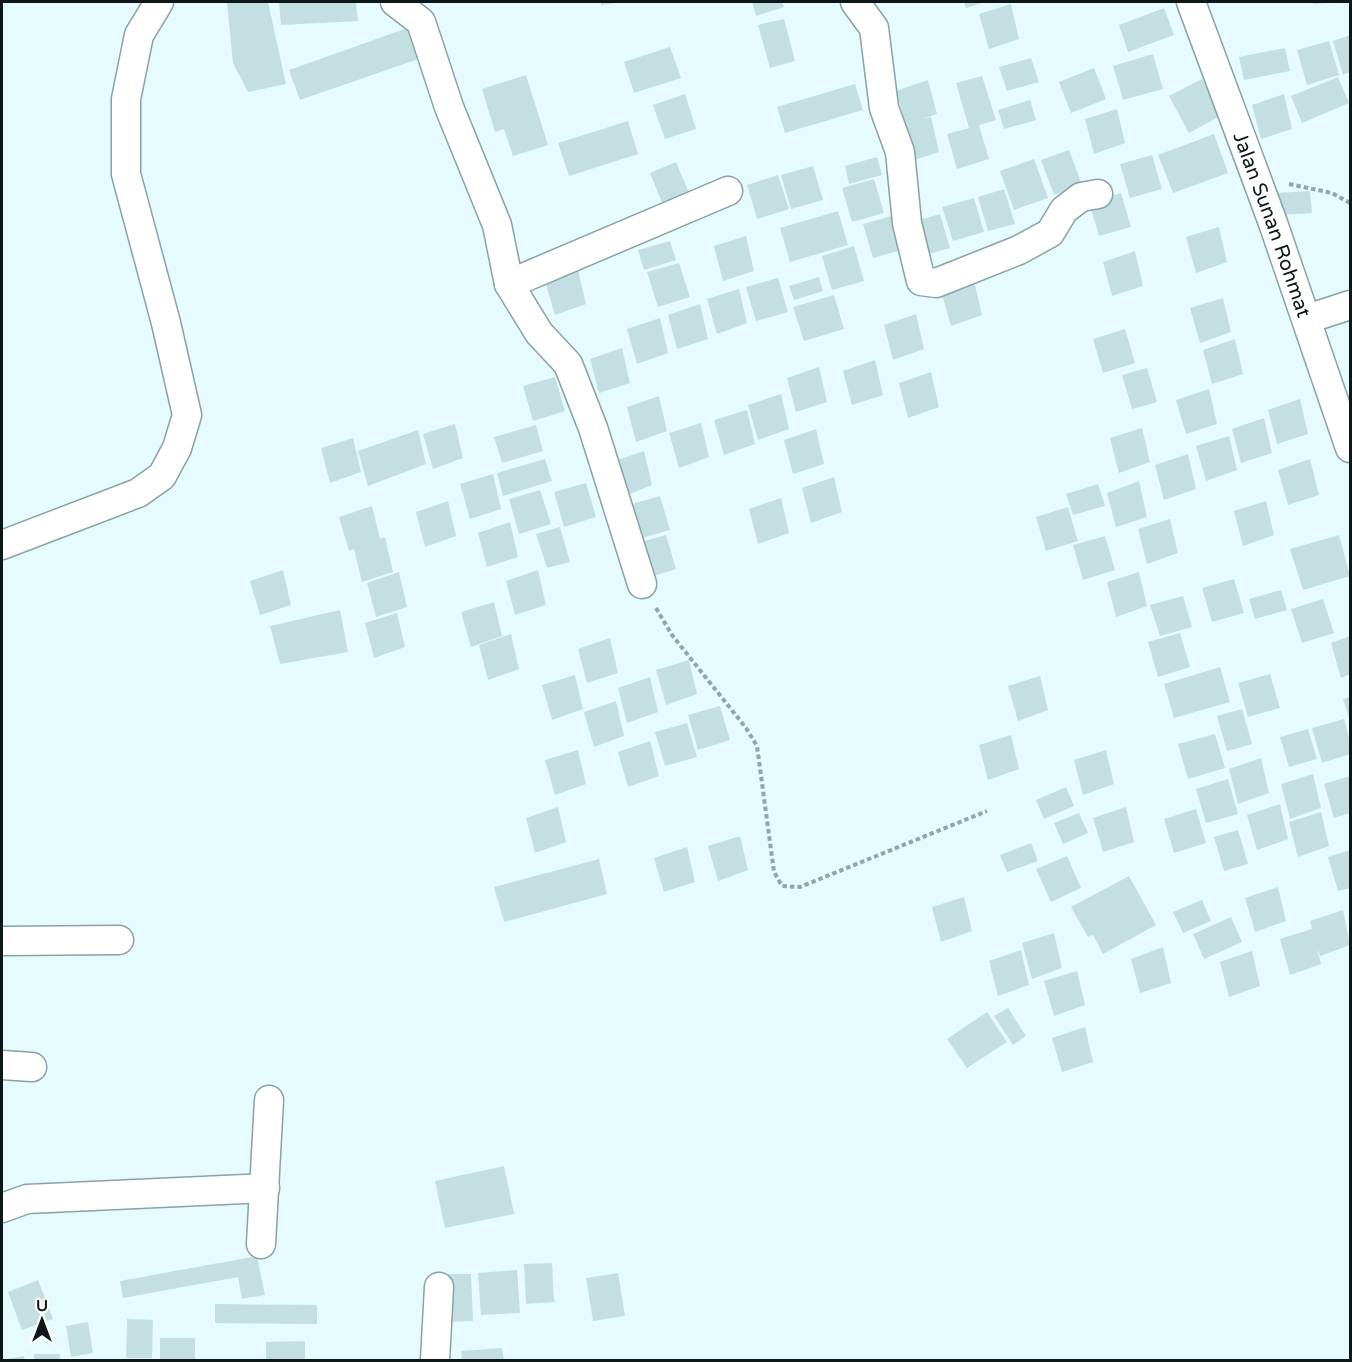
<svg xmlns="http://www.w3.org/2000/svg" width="1352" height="1362" font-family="'Varela Round',sans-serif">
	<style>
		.building { fill: #c4dfe2 }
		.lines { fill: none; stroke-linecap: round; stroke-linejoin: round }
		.minor-casing { stroke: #88a2a5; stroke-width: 31 }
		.path { stroke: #94a5a8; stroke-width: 4; stroke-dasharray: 4.5 3; stroke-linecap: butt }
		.minor { stroke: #fff; stroke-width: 28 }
		.labels { text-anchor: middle; stroke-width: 6; stroke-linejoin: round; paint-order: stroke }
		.street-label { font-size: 20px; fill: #0d1718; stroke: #fff }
	</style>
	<rect width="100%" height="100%" fill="#e5fbfe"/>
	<path class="building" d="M227,2h41l18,82 -38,8 -15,-29z
		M279,2h77l2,19 -77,4z
		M601,2h15v1l-15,2z
		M752,2h30l2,5 -28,9z
		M964,2h21l-19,6z
		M1313,2h20v1l-20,1z
		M1011,4l8,35 -30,10 -10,-35z
		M1164,8l10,27 -46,17 -9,-27z
		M784,19l11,42 -25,7 -12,-43z
		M413,26l11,31 -124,43 -11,-30z
		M1350,35v37l-7,3 -10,-34z
		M1329,41l10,34 -32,10 -10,-35z
		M670,47l11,31 -47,15 -10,-31z
		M1285,48l5,23 -46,9 -5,-23z
		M1153,54l10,35 -40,11 -10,-34z
		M1031,58l8,24 -32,9 -8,-24z
		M1094,68l12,31 -35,14 -12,-31z
		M526,75l22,70 -35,11 -9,-27 -9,3 -13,-43z
		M982,76l14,44 -17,5 10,34 -32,10 -10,-35 22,-6 -13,-45z
		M1338,77l11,26 -47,20 -11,-27z
		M1202,79l20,36 -33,18 -20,-37z
		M928,80l9,34 -15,5 9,-2 8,35 -31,10 -9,-34 7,-3 -10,-34z
		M855,84l8,26 -78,23 -8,-26z
		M685,94l11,35 -31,10 -12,-34z
		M1284,94l8,35 -31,10 -9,-34z
		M1030,100l6,20 -32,9 -6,-19z
		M1117,109l8,34 -31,11 -9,-35z
		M628,121l10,33 -69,22 -11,-33z
		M1214,134l14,39 -55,20 -15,-38z
		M1069,150l13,35 -28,10 -13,-35z
		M1152,155l10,34 -32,9 -10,-34z
		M877,157l5,18 -33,9 -4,-18z
		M1034,159l14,39 -34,12 -14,-39z
		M676,162l16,38 -27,10 -15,-37z
		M813,166l10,34 -32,9 -10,-34z
		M778,175l11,34 -32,10 -10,-34z
		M874,179l10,34 -32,9 -10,-34z
		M1004,189l11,35 -27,7 -10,-34z
		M1310,191l2,22 -33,2 -2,-22z
		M1121,193l10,34 -32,9 -10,-34z
		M974,198l10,34 -31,9 -11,-34z
		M838,211l10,34 -58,17 -10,-34z
		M940,214l10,34 -32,9 -10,-34z
		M895,215l10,34 -32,9 -10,-34z
		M1219,227l8,35 -31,11 -10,-36z
		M746,236l8,35 -31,10 -9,-35z
		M670,241l6,19 -32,10 -6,-20z
		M854,246l10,35 -32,9 -10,-34z
		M1135,251l8,35 -31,10 -9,-34z
		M679,263l11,34 -32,10 -11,-35z
		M578,270l8,34 -31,11 -10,-34z
		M819,277l4,14 -29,9 -5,-14z
		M778,278l10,34 -32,9 -10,-34z
		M974,281l8,34 -31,11 -10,-35z
		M739,289l8,34 -30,11 -10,-35z
		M834,295l10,34 -40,12 -11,-34z
		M1223,298l8,34 -31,11 -10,-35z
		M700,304l8,35 -31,10 -9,-34z
		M916,314l8,35 -31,11 -9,-35z
		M660,318l8,35 -31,11 -10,-35z
		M1125,329l10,34 -32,10 -10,-34z
		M1235,339l8,35 -31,10 -9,-34z
		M622,348l8,35 -31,10 -9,-34z
		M875,360l8,35 -31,10 -9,-34z
		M819,367l8,35 -31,10 -9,-34z
		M1147,368l10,34 -25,7 -10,-34z
		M931,372l8,35 -31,11 -9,-35z
		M555,377l10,34 -32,10 -10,-35z
		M1209,389l8,35 -31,10 -10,-34z
		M781,394l8,35 -31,11 -10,-35z
		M659,396l8,35 -31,11 -9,-35z
		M1300,399l8,35 -31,10 -9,-34z
		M747,410l8,34 -31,11 -10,-35z
		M1264,418l8,35 -31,10 -9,-34z
		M701,423l8,34 -30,11 -10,-35z
		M455,424l8,34 -30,11 -10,-35z
		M536,425l7,26 -41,12 -8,-26z
		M1142,428l8,34 -31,11 -9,-35z
		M816,429l8,35 -31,10 -9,-34z
		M418,430l8,34 -58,22 -10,-35z
		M1229,436l8,34 -31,11 -10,-35z
		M353,438l8,34 -31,11 -9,-35z
		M644,451l8,34 -30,12 -10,-35z
		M1188,454l8,35 -32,11 -9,-35z
		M545,459l7,22 -49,15 -6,-23z
		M1310,459l9,36 -31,10 -10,-35z
		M493,474l8,35 -31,10 -10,-35z
		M834,477l8,35 -31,11 -9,-35z
		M1139,481l8,36 -31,10 -9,-34z
		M586,483l10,34 -32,10 -10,-35z
		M1098,484l7,22 -32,9 -7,-21z
		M540,490l11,34 -32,10 -10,-35z
		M660,496l10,34 -31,9 -11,-34z
		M781,498l8,35 -31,11 -9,-35z
		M448,501l8,35 -31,11 -9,-35z
		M1266,501l8,34 -31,11 -9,-35z
		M372,506l8,33 5,-2 8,35 -31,10 -8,-33 -5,2 -10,-34z
		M1068,507l10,34 -32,10 -10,-34z
		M1170,519l8,34 -31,11 -9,-35z
		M510,522l8,35 -31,10 -9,-34z
		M560,527l10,35 -23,6 -11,-34z
		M666,535l10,34 -32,10 -10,-35z
		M1339,535l11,41 -47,14 -13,-41z
		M1105,536l10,34 -32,10 -10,-35z
		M283,570l8,35 -31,10 -10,-34z
		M538,570l8,35 -31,10 -9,-34z
		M399,572l8,35 -31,10 -9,-34z
		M1139,572l8,34 -31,11 -9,-35z
		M1234,579l10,34 -32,9 -10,-34z
		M1281,590l6,20 -32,9 -6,-20z
		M1183,596l9,31 -32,9 -10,-31z
		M1323,599l11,34 -32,10 -11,-34z
		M494,602l8,34 -31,11 -10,-35z
		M340,610l8,42 -68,12 -10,-38z
		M397,613l8,34 -31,11 -9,-35z
		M1180,633l10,34 -32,10 -10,-35z
		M511,634l8,35 -31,11 -9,-35z
		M1350,636v38l-9,4 -10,-35z
		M610,638l8,35 -31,10 -9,-34z
		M689,660l8,34 -31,11 -10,-35z
		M1220,667l10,35 -56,16 -10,-34z
		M1270,674l10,34 -32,9 -10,-34z
		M575,675l8,34 -31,11 -10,-35z
		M1040,676l8,34 -30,11 -10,-35z
		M650,677l8,35 -31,11 -9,-35z
		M1350,697v24l-7,-22z
		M616,701l8,35 -30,11 -10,-35z
		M720,706l10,34 -32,10 -10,-35z
		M1242,709l10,35 -25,7 -10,-35z
		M1344,719l6,23v12l-28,9 -10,-35z
		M687,723l10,34 -32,9 -10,-34z
		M1308,729l9,30 -28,8 -9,-30z
		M1215,734l10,34 -37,11 -10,-35z
		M1011,735l8,34 -31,11 -9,-35z
		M650,741l9,35 -31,11 -10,-35z
		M578,750l8,34 -31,11 -10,-35z
		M1106,750l8,34 -31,11 -9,-35z
		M1261,758l8,35 -31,11 -9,-35z
		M1313,774l8,34 -31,11 -9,-35z
		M1350,776v37l-16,5 -10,-34z
		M1228,779l10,35 -32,9 -10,-34z
		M1066,787l8,19 -30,13 -8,-19z
		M1280,804l8,35 -31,11 -10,-35z
		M558,807l8,35 -31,11 -9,-35z
		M1126,807l8,35 -31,10 -10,-34z
		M1196,809l10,34 -32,10 -10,-34z
		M1321,812l8,34 -31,11 -9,-35z
		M1079,813l9,20 -25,11 -9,-21z
		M1238,830l10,34 -24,7 -10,-34z
		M740,836l8,34 -30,11 -10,-35z
		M1031,843l7,18 -31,11 -7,-17z
		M687,847l8,35 -31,10 -10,-34z
		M1350,850v38l-12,3 -10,-34z
		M1067,856l14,32 -30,14 -15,-33z
		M599,859l8,35 -103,28 -10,-35z
		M1129,876l27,49 -53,29 -10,-19 -5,2 -17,-30z
		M1278,887l8,34 -31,11 -10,-34z
		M964,897l8,34 -31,11 -9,-35z
		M1202,900l9,21 -28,12 -10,-21z
		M1343,910l7,35 -30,11 -3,-8 4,16 -31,11 -10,-36 32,-10 -2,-8z
		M1231,917l11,25 -38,17 -11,-25z
		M1054,933l8,35 -30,11 -10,-36z
		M1163,947l8,36 -31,10 -9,-34z
		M1021,950l8,35 -31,11 -9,-35z
		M1252,951l8,35 -31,11 -9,-35z
		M1077,971l8,34 -31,11 -10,-35z
		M1008,1008l18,28 -13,9 -19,-29z
		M987,1012l20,30 -40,26 -20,-29z
		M1085,1027l8,35 -31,10 -10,-34z
		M504,1166l10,48 -69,14 -10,-47z
		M257,1256l8,39 -23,4 -4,-22 -115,21 -3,-17z
		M552,1263l2,39 -28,2 -2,-40z
		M517,1270l3,43 -39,2 -3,-42z
		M618,1273l7,43 -32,5 -7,-43z
		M444,1274h27l2,47 -28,1z
		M38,1280l15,39 -31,11 -14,-38z
		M215,1304l102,1v19l-102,-1z
		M127,1319l26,1 -1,38h-26z
		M88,1322l5,31 -22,4 -5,-31z
		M160,1338h35v22h-35z
		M305,1341v19h-39v-18z
		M502,1348l2,12h-42l-1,-9z
		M34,1354h26v6h-26z
		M24,1356l1,4h-18l-1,-1z"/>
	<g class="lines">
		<g class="minor-casing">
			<g id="minor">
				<path d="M395,2l26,20 28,85 48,118 12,59 30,49 29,31 25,64 49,156"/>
				<path d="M855,2l19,26 10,80 16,44 7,71 14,58 15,2 83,-33 31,-17 14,-23 17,-13 17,-3"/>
				<path id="s1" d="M1191,2l82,221 77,225"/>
				<path d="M509,284l219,-93"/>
				<path d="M1307,319l43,-14"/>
				<path d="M2,545l136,-52 24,-17 15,-28 10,-33 -21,-92 -40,-149v-75l13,-64 20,-33"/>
				<path d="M2,941l117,-1"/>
				<path d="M2,1065l30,2"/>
				<path d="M2,1208l25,-9 238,-11"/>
				<path d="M261,1244l8,-144"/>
				<path d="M435,1360l4,-73"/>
			</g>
		</g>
		<path class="path" d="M1289,184l43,9 18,10
			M656,608l16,27 74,93 11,18 17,126 8,14 18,1 187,-76"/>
		<use href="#minor" class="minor"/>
	</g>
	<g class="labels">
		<g class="street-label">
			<text dy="7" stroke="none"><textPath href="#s1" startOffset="237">Jalan Sunan Rohmat</textPath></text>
		</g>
	</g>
	<rect width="1352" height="1362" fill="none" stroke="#0d1718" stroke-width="6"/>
	<g transform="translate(42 1320)" stroke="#ffffff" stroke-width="4.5" paint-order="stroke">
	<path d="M0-4.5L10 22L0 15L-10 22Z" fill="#0d1718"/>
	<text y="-9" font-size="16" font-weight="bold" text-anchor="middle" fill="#0d1718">U</text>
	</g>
</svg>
